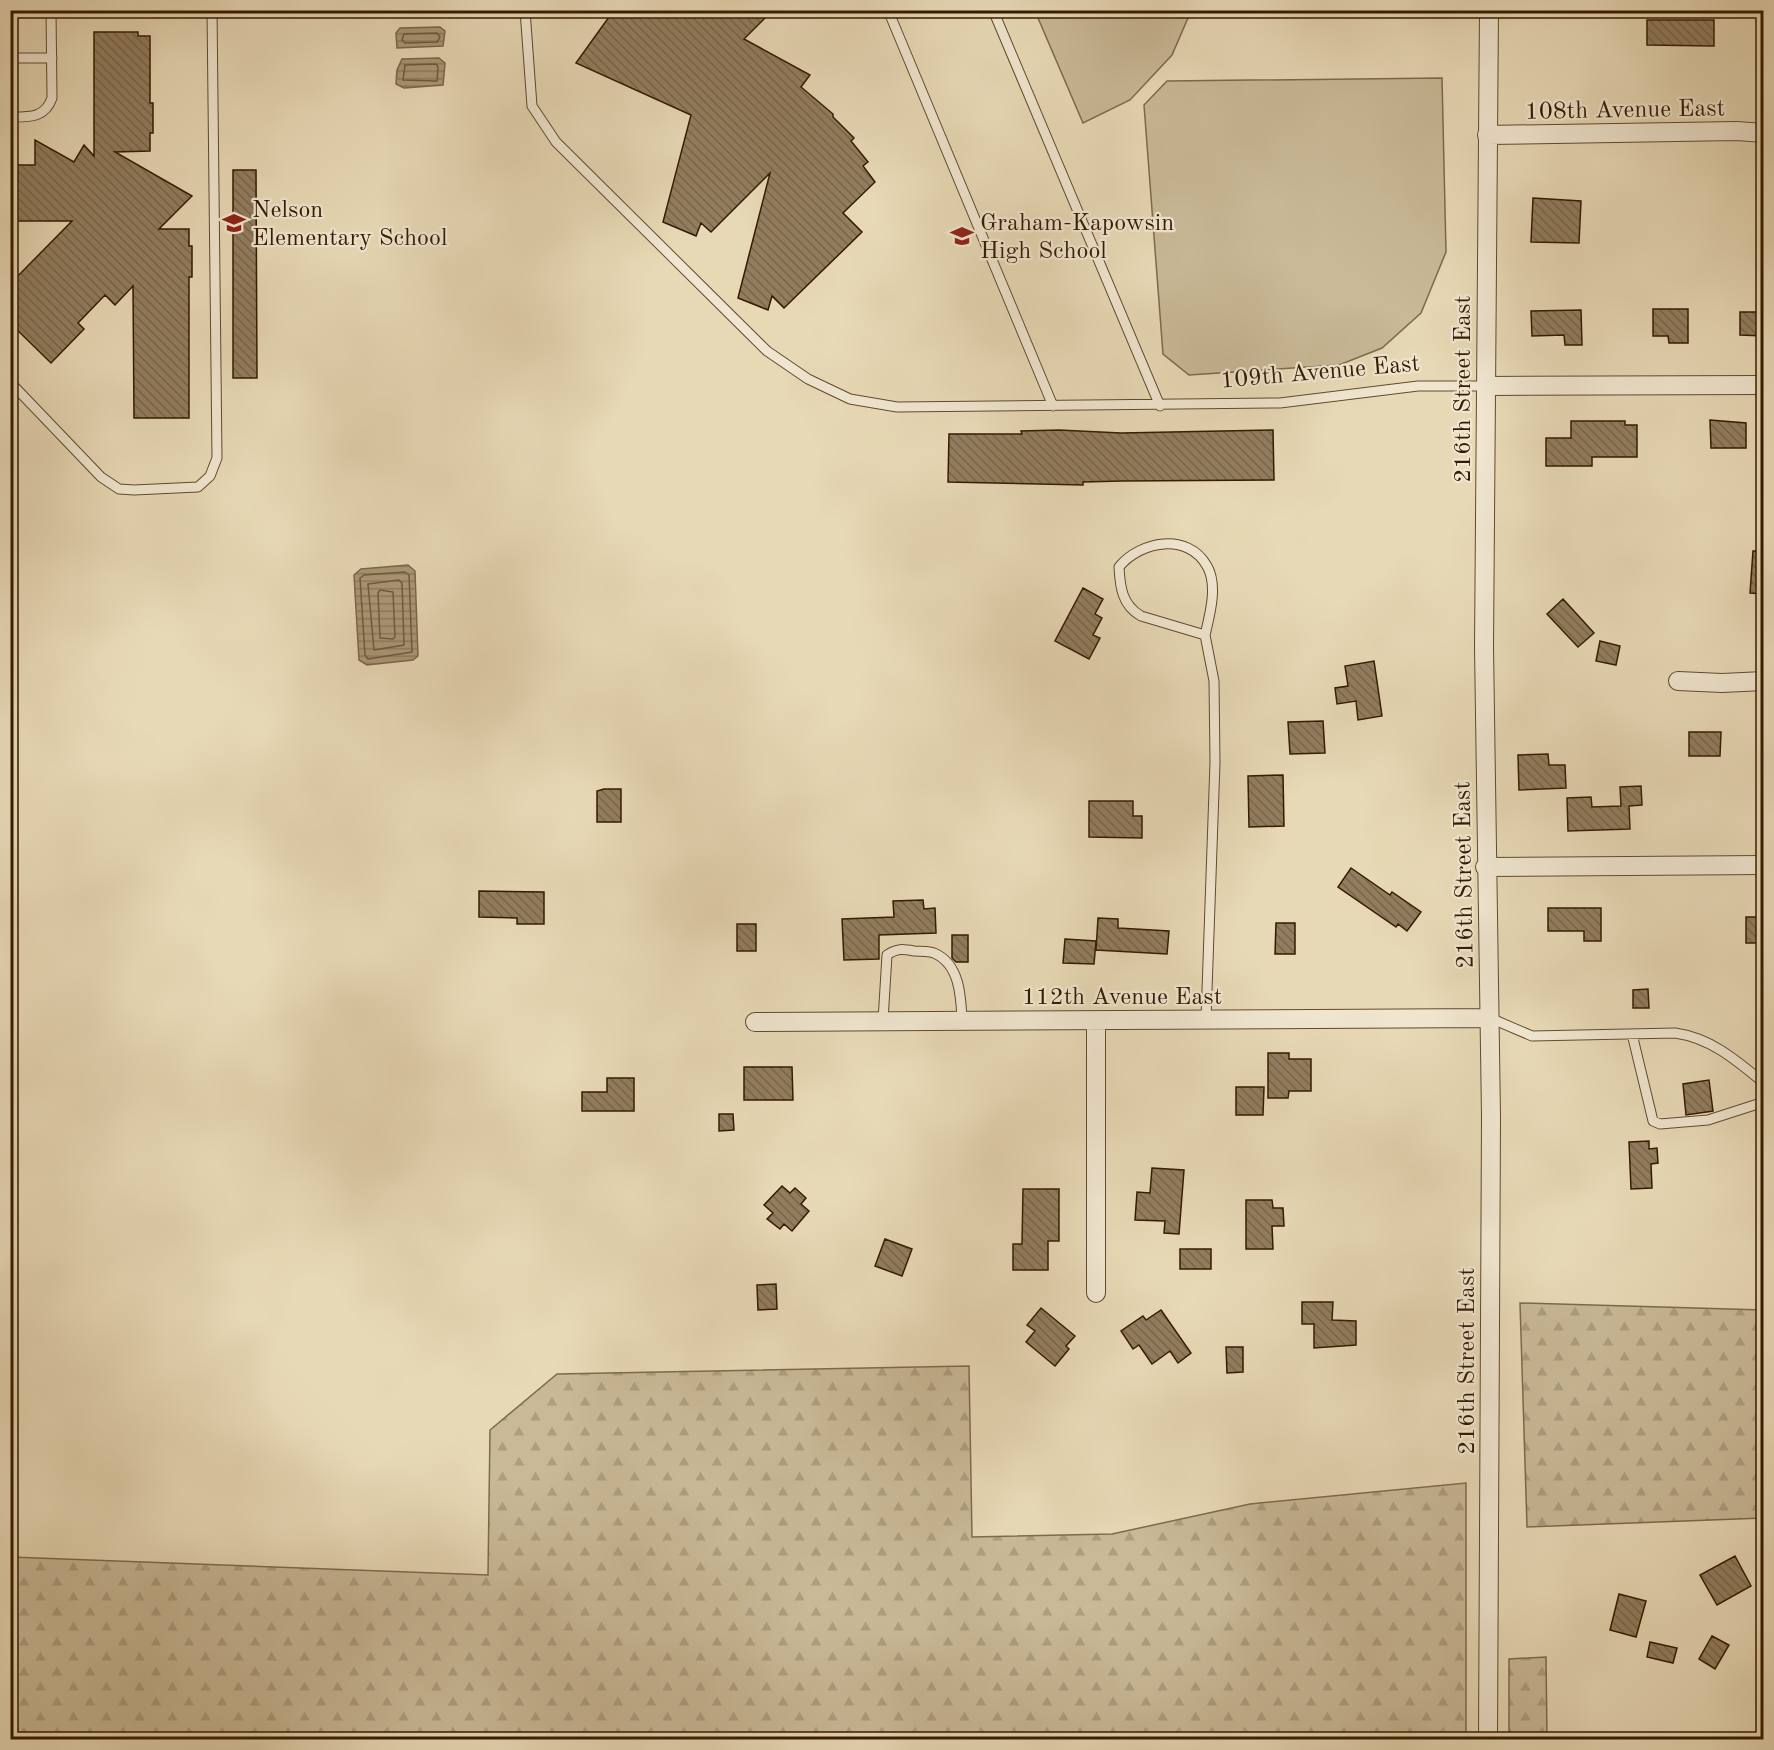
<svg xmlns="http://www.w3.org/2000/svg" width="1774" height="1750" font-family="'Old Standard TT',serif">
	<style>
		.forest { fill: url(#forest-firs); stroke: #7e6a4c; stroke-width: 1.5 }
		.park { fill: #c9b997; stroke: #7e6a4c; stroke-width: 1.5 }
		.water { fill: url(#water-rules); stroke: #7b6648; stroke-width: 1.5 }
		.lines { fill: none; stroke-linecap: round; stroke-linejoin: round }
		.shore { stroke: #70593c; stroke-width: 1.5 }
		.building { fill: url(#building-back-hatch); stroke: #341a00; stroke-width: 1.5 }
		.lane-casing { stroke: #614a2e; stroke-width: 11 }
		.street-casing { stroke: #614a2e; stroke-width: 20 }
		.lane { stroke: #f0e6d0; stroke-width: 9 }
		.street { stroke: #f0e6d0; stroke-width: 18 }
		.labels { text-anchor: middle; stroke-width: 4.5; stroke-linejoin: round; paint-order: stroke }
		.street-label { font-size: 24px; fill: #341a00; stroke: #f0e6d0 }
		.poi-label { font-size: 24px; fill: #341a00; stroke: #f0e6d0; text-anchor: start }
	</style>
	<defs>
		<pattern id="forest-firs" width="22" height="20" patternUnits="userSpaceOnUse" patternTransform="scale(1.5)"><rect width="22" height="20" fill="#c9b997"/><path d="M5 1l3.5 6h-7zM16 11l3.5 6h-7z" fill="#ad9e80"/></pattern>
		<pattern id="water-rules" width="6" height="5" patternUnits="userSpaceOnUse" patternTransform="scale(1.5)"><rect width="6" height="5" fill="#ab9878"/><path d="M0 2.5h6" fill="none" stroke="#8c7b60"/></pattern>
		<pattern id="building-back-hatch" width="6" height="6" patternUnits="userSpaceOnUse" patternTransform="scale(1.5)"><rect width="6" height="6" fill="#927d5f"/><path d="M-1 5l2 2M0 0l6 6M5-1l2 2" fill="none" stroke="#78664c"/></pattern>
	</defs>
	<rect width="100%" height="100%" fill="#e8d9b6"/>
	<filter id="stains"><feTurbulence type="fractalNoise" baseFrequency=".00333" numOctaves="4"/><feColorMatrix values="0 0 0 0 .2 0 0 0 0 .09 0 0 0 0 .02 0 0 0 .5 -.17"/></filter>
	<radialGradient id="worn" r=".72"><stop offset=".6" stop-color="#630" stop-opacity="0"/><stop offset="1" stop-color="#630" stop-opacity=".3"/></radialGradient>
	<path class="forest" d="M1520,1303l243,7v208l-236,9z
		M969,1366l3,171 140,-3 138,-30 216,-21v256h-1455v-182l477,18 2,-145 67,-56z
		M1546,1657l1,82h-38v-80z"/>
	<path class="park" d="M1035,11h156l-19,44 -42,45 -47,23z
		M1442,78l4,174 -25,61 -39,35 -43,17 -150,10 -26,-21 -19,-249 23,-24z"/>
	<path class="water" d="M440,27l5,4 -2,15 -46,2 -1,-15 4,-5z
		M439,58l6,5 -2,22 -39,3 -8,-4 1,-14 5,-11z
		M408,565l7,6 3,85 -5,4 -46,5 -8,-5 -5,-85 7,-6z"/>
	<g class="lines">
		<path class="shore" d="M437,33l3,4 -3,5 -32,1 -3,-3 2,-6z
			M436,64l2,3 -1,14 -34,-1 2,-15z
			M405,572l4,3 3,77 -44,7 -3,-4 -5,-77 4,-3z
			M399,580l3,3 2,62 -30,5 -6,-66z
			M380,590l13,2 2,45 -2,2 -13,-1 -2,-45z"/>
	</g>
	<path class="building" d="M614,10h159l-29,29 66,36 -9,12 32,27v3l21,21 -3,3 17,21 -5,4 12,16 -32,31 19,19 -78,76 -12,-12 -4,14 -30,-12 32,-125 -59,59 -10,-9 -5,13 -33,-14 28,-107 -115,-52z
		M1647,20h67v26l-67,-1z
		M94,32h44v4h12v67h3v30h-3v18l-35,1 77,44 -33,33h30v17h3v31h-3v141h-55l-1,-132 -18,19 -10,-10 -27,28 6,6 -33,34 -41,-40v-39l62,-63h-62v-56h25v-25l39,22 10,-17 10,11z
		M233,170h23l1,208h-24z
		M1533,198l48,3 -2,42 -48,-1z
		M1653,309h35v34h-19l-1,-7h-15z
		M1581,310l1,35h-17l-1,-10 -32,1 -1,-25z
		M1740,312h24v24l-24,-1z
		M1710,420l36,3v25h-35z
		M1571,421h54v4h12v32h-45v9h-46v-28h25z
		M1059,430l62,3 152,-3 1,50 -152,1 -39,1v3l-135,-3 1,-48h73l-1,-3z
		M1753,551h11v43l-14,-1z
		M1083,588l20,11 -8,15 7,4 -9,17 7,3 -11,21 -34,-18z
		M1563,599l31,34 -16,14 -31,-33z
		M1600,641l20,5 -4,19 -20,-4z
		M1374,661l8,55 -24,4 -2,-19 -19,3 -2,-16 13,-2 -3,-20z
		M1323,721l2,32 -35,1 -2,-32z
		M1689,732h32l-1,24h-31z
		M1548,754l1,11h16l1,23 -47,2 -1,-35z
		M1283,775l1,51 -35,1 -1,-51z
		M1641,786l1,19 -13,1 1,23 -62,2 -1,-33 24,-1 1,10 29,-1 -1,-19z
		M604,789h17v33h-24v-31z
		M1089,801h44v15h9v22l-53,-1z
		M1351,868l39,27 2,-3 29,20 -14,19 -9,-7 -2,3 -58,-40z
		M479,891l65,1v32h-27v-6l-38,-1z
		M923,900l1,9 11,-1 1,25 -57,2v24l-35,1 -2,-41 52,-2 -1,-16z
		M1548,908h53v33h-17v-10h-36z
		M1746,917h18v26h-18z
		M1098,918l20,1v9l51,3 -2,23 -71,-4z
		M1276,923h19v31h-20z
		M737,924h19v27h-19z
		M952,935h16v27h-12l-4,-4z
		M1065,939l31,2 -2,23 -31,-1z
		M1648,989l1,19h-16v-18z
		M1268,1053h21v6h22v32h-22l-1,7h-20z
		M744,1067h48l1,33h-49z
		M607,1078h27v33h-52v-19h25z
		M1709,1080l4,31 -27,4 -3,-31z
		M1236,1087h28l-1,28h-27z
		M719,1114h14l1,16 -15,1z
		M1649,1141v8l8,-1 1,15 -7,1 1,24 -21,1 -2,-47z
		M1152,1168l32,2 -5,64 -15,-1 1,-12 -30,-1 2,-28 13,1z
		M782,1186l8,7 5,-5 11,10 -5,6 8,7 -17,20 -8,-7 -4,5 -13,-10 6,-6 -9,-8z
		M1023,1189h36v52h-11v29h-35v-26h9z
		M1246,1200h26l1,8h10l1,18h-12l1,23h-27z
		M885,1239l27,10 -10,27 -27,-10z
		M1180,1249h31v20h-31z
		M776,1284l1,25 -19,1 -1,-25z
		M1302,1302h31l-1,18 24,1v24l-42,3v-24h-12z
		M1041,1308l34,28 -9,10 3,3 -14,17 -29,-24 9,-11 -8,-6z
		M1161,1310l30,43 -13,10 -8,-12 -18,13 -13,-19 -6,4 -12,-18 22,-15 3,4z
		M1226,1347h17v25l-16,1z
		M1735,1556l16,30 -34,19 -17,-30z
		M1619,1594l27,7 -10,36 -26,-7z
		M1712,1636l17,9 -14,24 -16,-10z
		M1650,1642l27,6 -4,15 -26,-6z"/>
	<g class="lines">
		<g class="lane-casing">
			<path id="lane" d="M525,10l7,96 24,36 211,209 41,28 42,20 47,8 383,-4 138,-17h69
				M888,10l165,396
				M993,10l167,396
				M10,58h42
				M10,117c20,0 35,1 42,-19l-1,-88
				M10,382l91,95 18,12 15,1 64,-3 12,-11 7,-18 -5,-448
				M1205,635c5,-21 13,-50 2,-69 -19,-34 -67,-25 -88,1 1,20 3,38 22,49l64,19 9,46 1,81 -9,257
				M1490,1018l42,18 143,-3c36,5 61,27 89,50
				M883,1021l4,-66c10,-7 16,-6 27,-4 6,0 14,0 20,2 26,11 27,44 28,67
				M1632,1034l21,87 7,3 48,-4 56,-18"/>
		</g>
		<g class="street-casing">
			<path id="street" d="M1487,135l250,-4 27,2
				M1487,386l277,-1
				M1678,681l44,2 42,-2
				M1485,867l279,-2
				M1096,1021v272
				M755,1022l735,-4
				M1488,1740l3,-623 -7,-470 5,-637"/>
		</g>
		<use href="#lane" class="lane"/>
		<use href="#street" class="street"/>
	</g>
	<defs>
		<g id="school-bare" transform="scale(1.8)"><path d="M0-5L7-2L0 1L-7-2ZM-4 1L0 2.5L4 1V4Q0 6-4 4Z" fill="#8f2418" stroke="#f0e6d0" stroke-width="2.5" paint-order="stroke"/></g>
	</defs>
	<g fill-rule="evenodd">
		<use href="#school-bare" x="234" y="223"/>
		<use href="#school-bare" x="962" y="236"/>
	</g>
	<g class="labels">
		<g class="street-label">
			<text transform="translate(1625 109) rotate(-1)" y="8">108th Avenue East</text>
			<text transform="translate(1320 371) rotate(-5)" y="8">109th Avenue East</text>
			<text transform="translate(1462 389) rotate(-90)" y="8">216th Street East</text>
			<text transform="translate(1463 875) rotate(-91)" y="8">216th Street East</text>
			<text x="1122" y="1004">112th Avenue East</text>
			<text transform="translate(1466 1361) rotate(-90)" y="8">216th Street East</text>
		</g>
		<g class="poi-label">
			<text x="252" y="217">Nelson<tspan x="252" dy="28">Elementary School</tspan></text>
			<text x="980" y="230">Graham-Kapowsin<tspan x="980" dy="28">High School</tspan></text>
		</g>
	</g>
	<rect width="1774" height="1750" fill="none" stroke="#e8d9b6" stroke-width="36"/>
	<rect x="12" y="12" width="1750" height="1726" fill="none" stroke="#341a00" stroke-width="3"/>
	<rect x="18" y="18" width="1738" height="1714" fill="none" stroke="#341a00" stroke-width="1.5"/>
	<rect width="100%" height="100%" filter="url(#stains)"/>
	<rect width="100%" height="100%" fill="url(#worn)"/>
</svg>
